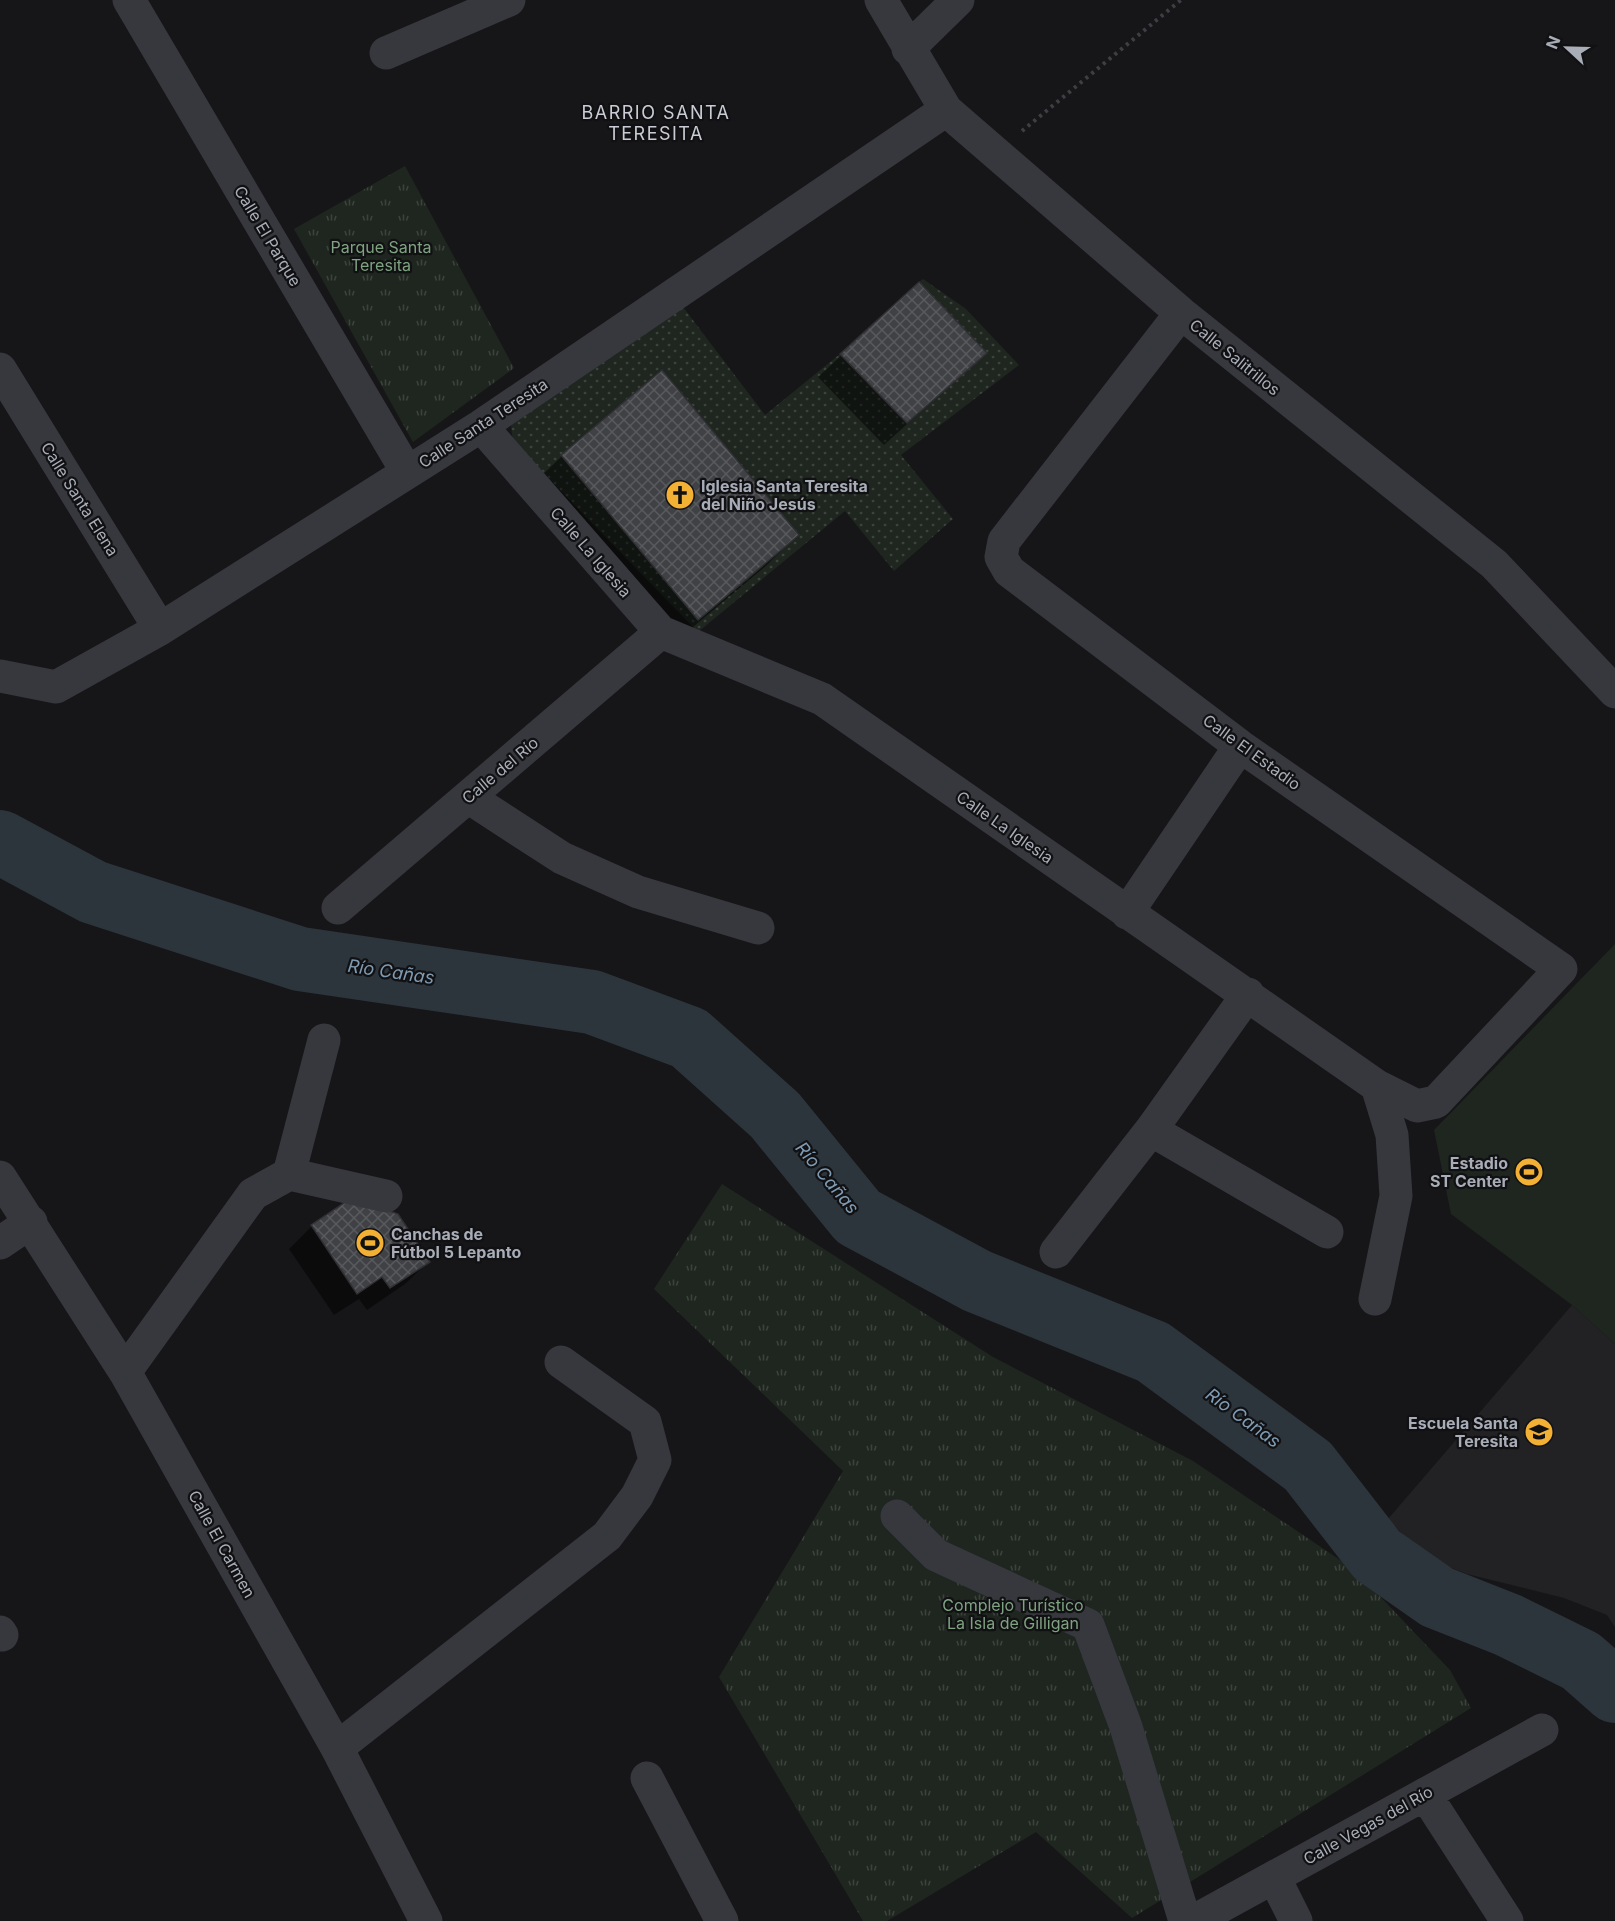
<svg xmlns="http://www.w3.org/2000/svg" width="1615" height="1921" font-family="Inter,sans-serif">
	<style>
		.built { fill: #222225 }
		.grass { fill: url(#grass-tufts) }
		.garden { fill: url(#garden-dots); fill-rule: evenodd }
		.pitch { fill: #1e261f }
		.shadow { fill: #0007 }
		.lines { fill: none; stroke-linecap: round; stroke-linejoin: round }
		.river { stroke: #2c353c; stroke-width: 64 }
		.building { fill: url(#building-cross-hatch); stroke: #303034; stroke-width: 1.5 }
		.path { stroke: #3d3f44; stroke-width: 4; stroke-dasharray: 3 4.5; stroke-linecap: butt }
		.minor { stroke: #37383d; stroke-width: 33 }
		.labels { text-anchor: middle; stroke-width: 4.5; stroke-linejoin: round; paint-order: stroke }
		.street-label { font-size: 16px; fill: #a8adb8; stroke: #111113 }
		.park-label { font-size: 16px; fill: #7fa381; stroke: #111113 }
		.poi-label { font-size: 16px; font-weight: bold; fill: #a8adb8; stroke: #111113; text-anchor: start }
		.neighbourhood-label { font-size: 18px; letter-spacing: 1.5px; fill: #c9ccd4; stroke: #111113 }
		.water-label { font-size: 18px; font-style: italic; fill: #7f9bb3; stroke: #111113 }
	</style>
	<defs>
		<pattern id="grass-tufts" width="24" height="20" patternUnits="userSpaceOnUse" patternTransform="scale(1.5)"><rect width="24" height="20" fill="#1e261f"/><path d="M3 7l-1-3M5 7V3M7 7l1-3M15 17l-1-3M17 17v-4M19 17l1-3" fill="none" stroke="#3c433d"/></pattern>
		<pattern id="garden-dots" width="8" height="8" patternUnits="userSpaceOnUse" patternTransform="scale(1.5)"><rect width="8" height="8" fill="#1e261f"/><path d="M2 2h.1M6 6h.1" fill="none" stroke="#3c433d" stroke-width="1.8" stroke-linecap="round"/></pattern>
		<pattern id="building-cross-hatch" width="8" height="8" patternUnits="userSpaceOnUse" patternTransform="scale(1.5)"><rect width="8" height="8" fill="#404145"/><path d="M0 0l8 8M0 8l8-8" fill="none" stroke="#595a5e"/></pattern>
	</defs>
	<rect width="100%" height="100%" fill="#161618"/>
	<path class="built" d="M1572,1305l43,39v283l-8,-12 -43,-17 -97,-24 -43,-17 -36,-38z"/>
	<path class="grass" d="M405,166l109,202 -101,74 -119,-213z
		M722,1184l271,173 200,104 162,109 95,100 21,38 -339,210 -96,-86 -149,89h-24l-144,-244 124,-206 -189,-182z"/>
	<path class="garden" d="M923,279l43,30 53,56 -118,90 52,64 -59,52 -49,-60 -147,121 -185,-190 -2,-16 7,-9 165,-110 82,108 75,-61 67,69 80,-70 -68,-71zM663,370l136,165 -101,85 -137,-165z"/>
	<path class="pitch" d="M1615,944v400l-43,-39 -121,-91 -17,-84z"/>
	<path class="shadow" d="M919,284l66,69 -101,92 -66,-68z
		M562,456l235,79 -30,30 -99,83 -136,-163z
		M353,1198l75,64 -23,22 -38,26 -8,-11 -25,16 -45,-66 23,-23z"/>
	<g class="lines">
		<path class="river" d="M0,842l93,50 207,67 292,43 97,36 86,77 83,102 119,64 176,71 155,114 69,89 60,42 71,28 73,36 34,30"/>
	</g>
	<path class="building" d="M919,282l68,71 -80,70 -67,-69z
		M662,370l137,165 -101,85 -137,-165z
		M353,1197l45,17 32,48 -40,26 -8,-11 -25,17 -46,-69z"/>
	<g class="lines">
		<path class="path" d="M1022,131l159,-131"/>
		<path class="minor" d="M129,0l278,472
			M881,0l65,110 235,203 313,251 121,128
			M908,49l50,-49
			M386,53l123,-53
			M0,369l160,260
			M481,426l180,206 161,67 555,387 40,20 19,-4 125,-133 -321,-223 -231,-175 -8,-14 3,-16 177,-228
			M0,676l56,11 104,-58 321,-203 465,-316
			M468,797l94,61 76,34 120,36
			M338,908l323,-276
			M1127,913l113,-167
			M1151,1130l176,102
			M289,1174l35,-134
			M0,1177l125,195 212,376 89,173
			M0,1243l31,-21
			M1056,1252l95,-122 97,-136
			M1375,1299l21,-103 -4,-61 -15,-49
			M125,1372l128,-178 36,-20 97,22
			M897,1516l39,39 152,70 38,102 59,194
			M0,1632l2,3
			M337,1748l270,-212 30,-40 18,-36 -10,-38 -84,-60
			M647,1778l75,143
			M1425,1794l82,127
			M1274,1877l22,44
			M1194,1921l348,-191"/>
	</g>
	<defs>
		<g id="church-disc" transform="scale(1.5)"><circle r="9.5" fill="#f2b134" stroke="#111113"/><path d="M-1.2-6h2.4v3.5h3.3v2.4h-3.3V6h-2.4V-.1h-3.3v-2.4h3.3Z" fill="#111"/></g>
		<g id="stadium-disc" transform="scale(1.5)"><circle r="9.5" fill="#f2b134" stroke="#111113"/><path d="M0-5a6.5 5 0 1 0 0 10a6.5 5 0 1 0 0-10ZM-3.5-1.8h7v3.6h-7Z" fill="#111"/></g>
		<g id="school-disc" transform="scale(1.5)"><circle r="9.5" fill="#f2b134" stroke="#111113"/><path d="M0-5L7-2L0 1L-7-2ZM-4 1L0 2.5L4 1V4Q0 6-4 4Z" fill="#111"/></g>
	</defs>
	<g fill-rule="evenodd">
		<use href="#church-disc" x="680" y="495"/>
		<use href="#stadium-disc" x="1529" y="1172"/>
		<use href="#stadium-disc" x="370" y="1243"/>
		<use href="#school-disc" x="1539" y="1432"/>
	</g>
	<g class="labels">
		<g class="street-label">
			<text transform="translate(268 236) rotate(59)" y="6">Calle El Parque</text>
			<text transform="translate(1235 357) rotate(39)" y="6">Calle Salitrillos</text>
			<text transform="translate(483 423) rotate(-33)" y="6">Calle Santa Teresita</text>
			<text transform="translate(80 499) rotate(58)" y="6">Calle Santa Elena</text>
			<text transform="translate(591 552) rotate(49)" y="6">Calle La Iglesia</text>
			<text transform="translate(1252 752) rotate(36)" y="6">Calle El Estadio</text>
			<text transform="translate(500 770) rotate(-40)" y="6">Calle del Río</text>
			<text transform="translate(1005 827) rotate(35)" y="6">Calle La Iglesia</text>
			<text transform="translate(222 1544) rotate(61)" y="6">Calle El Carmen</text>
			<text transform="translate(1368 1825) rotate(-29)" y="6">Calle Vegas del Río</text>
		</g>
		<g class="park-label">
			<text x="381" y="253">Parque Santa<tspan x="381" dy="18">Teresita</tspan></text>
			<text x="1013" y="1611">Complejo Turístico<tspan x="1013" dy="18">La Isla de Gilligan</tspan></text>
		</g>
		<g class="poi-label">
			<text x="701" y="492">Iglesia Santa Teresita<tspan x="701" dy="18">del Niño Jesús</tspan></text>
			<text x="1508" y="1169" text-anchor="end">Estadio<tspan x="1508" dy="18">ST Center</tspan></text>
			<text x="391" y="1240">Canchas de<tspan x="391" dy="18">Fútbol 5 Lepanto</tspan></text>
			<text x="1518" y="1429" text-anchor="end">Escuela Santa<tspan x="1518" dy="18">Teresita</tspan></text>
		</g>
		<g class="neighbourhood-label">
			<text x="656" y="119">BARRIO SANTA<tspan x="656" dy="21">TERESITA</tspan></text>
		</g>
		<g class="water-label">
			<text transform="translate(391 972) rotate(8)" y="6">Río Cañas</text>
			<text transform="translate(827 1178) rotate(50)" y="6">Río Cañas</text>
			<text transform="translate(1243 1418) rotate(36)" y="6">Río Cañas</text>
		</g>
	</g>
	<g transform="translate(1567 48) rotate(292)" stroke="#111113" stroke-width="4.5" paint-order="stroke">
	<path d="M0-4.5L10 22L0 15L-10 22Z" fill="#a8adb8"/>
	<text y="-9" font-size="16" font-weight="bold" text-anchor="middle" fill="#a8adb8">N</text>
	</g>
</svg>
